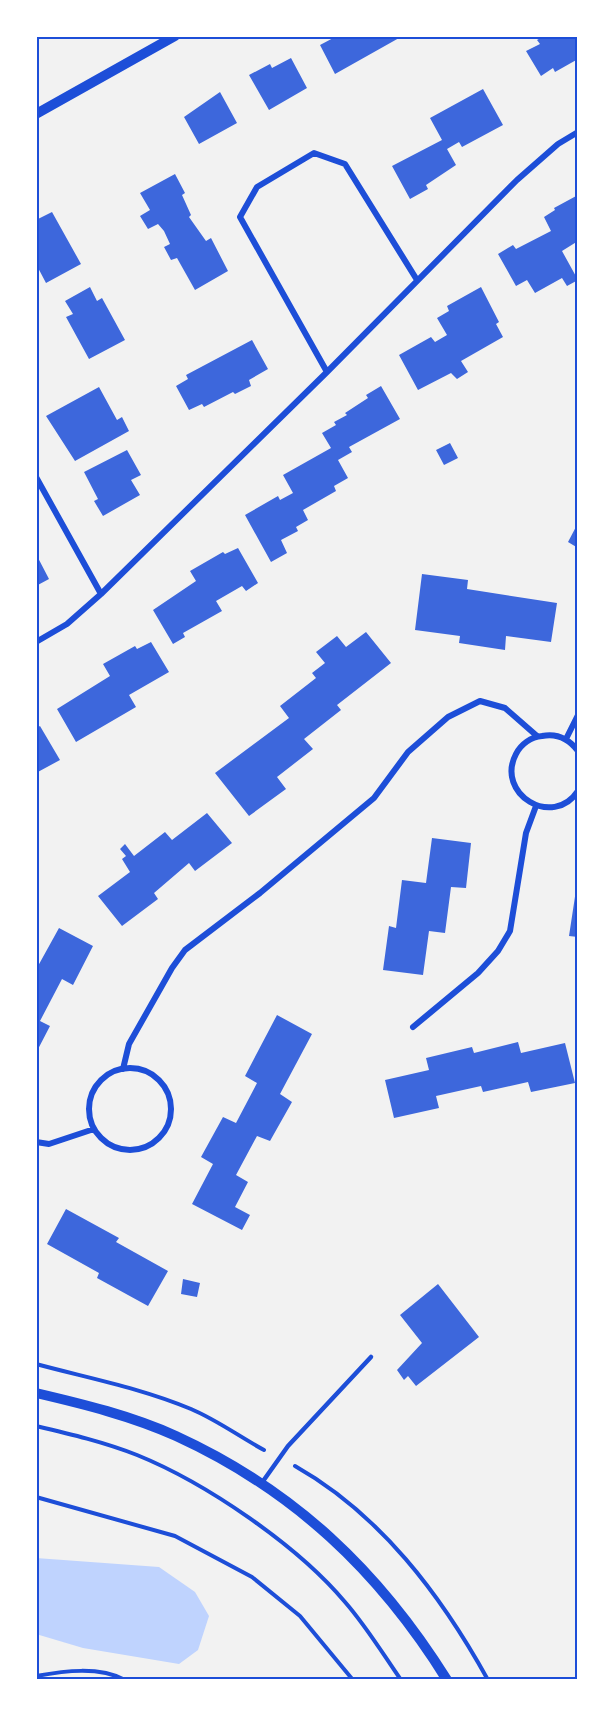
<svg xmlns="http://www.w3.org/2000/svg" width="614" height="1716" font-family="Ubuntu,sans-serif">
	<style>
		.water { fill: #bfd3fe }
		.building { fill: #3d67dc }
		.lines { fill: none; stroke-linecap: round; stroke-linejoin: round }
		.path { stroke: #1d4ed8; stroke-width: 4 }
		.service { stroke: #1d4ed8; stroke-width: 4.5 }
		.minor { stroke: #1d4ed8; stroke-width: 6 }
		.tertiary { stroke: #1d4ed8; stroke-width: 10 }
		.neatline { fill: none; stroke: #1d4ed8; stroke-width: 2 }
	</style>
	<rect width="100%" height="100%" fill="#f2f2f2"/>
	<path class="water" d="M36,1558l123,9 36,25 14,24 -11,34 -19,14 -96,-16 -47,-14z"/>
	<path class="building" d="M337,36h61l1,2 -64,36 -15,-29z
		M544,36h34v23l-23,13 -2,-4 -12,8 -15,-25 14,-7 -3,-4z
		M291,58l16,30 -38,22 -20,-35 21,-11 2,4z
		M483,89l20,36 -41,22 -3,-5 -12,7 9,16 -30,20 2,4 -18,10 -18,-33 50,-26 -12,-22z
		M220,92l17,31 -38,21 -15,-27z
		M175,174l10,19 -3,2 9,20 -2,2 17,24 5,-3 17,33 -33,19 -18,-32 -6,2 -7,-13 6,-3 -6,-13 -6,-7 -10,5 -8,-13 10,-6 -10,-17z
		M578,195v46l-16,10 16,29 -11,6 -5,-8 -27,15 -8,-13 -11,6 -18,-32 15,-9 3,4 35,-18 -7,-14 11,-7 -1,-2z
		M52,212l29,52 -35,19 -10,-19 3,-5 -3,-6v-16l3,-2 -3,-15z
		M90,287l7,14 5,-3 23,42 -36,19 -23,-42 7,-3 -8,-13z
		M481,287l18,35 -3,2 7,13 -42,24 7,11 -11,7 -6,-6 -33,17 -19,-35 32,-18 4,5 12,-7 -10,-17 12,-7 -2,-5z
		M252,340l16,29 -19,11 2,6 -16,8 -2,-2 -29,15 -2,-3 -13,6 -13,-24 12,-7 -2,-4z
		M381,386l19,33 -51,28 3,5 -14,8 10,18 -14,8 2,5 -33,19 5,10 -12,7 2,4 -17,9 6,13 -16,9 -26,-47 33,-19 2,4 13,-7 -10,-18 48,-27 -9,-15 14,-8 -2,-3 13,-7 -2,-2 23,-15 -2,-3z
		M99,387l18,33 5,-3 7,14 -54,30 -29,-45z
		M450,443l8,15 -14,7 -8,-15z
		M127,450l14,25 -10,5 9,15 -37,21 -9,-15 4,-2 -14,-27z
		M578,523v25l-10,-6z
		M238,548l20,35 -12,8 -4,-5 -26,15 6,10 -39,22 2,4 -12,7 -20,-34 43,-29 -6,-10 33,-19 2,2z
		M36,554l13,25 -13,7z
		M422,574l46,6 -1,9 90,14 -6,39 -45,-6 -1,14 -46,-7 1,-7 -45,-6z
		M366,632l25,31 -54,42 4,5 -37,29 9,10 -36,28 9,12 -37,27 -34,-43 74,-55 -9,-12 36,-28 -4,-5 13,-10 -9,-11 21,-16 9,11z
		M151,642l18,30 -40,23 7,12 -60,35 -19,-33 53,-33 -7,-12 32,-18 2,3z
		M40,726l20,34 -24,13v-45z
		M207,813l25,30 -37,28 -6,-8 -35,30 4,6 -36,27 -24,-30 32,-24 -8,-13 4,-3 -6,-7 5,-5 9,12 31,-24 7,8z
		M432,838l39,5 -5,45 -15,-1 -6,46 -16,-2 -6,44 -40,-5 6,-44 7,2 6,-48 24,3z
		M576,890h2v47l-9,-1z
		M59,928l34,18 -20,39 -11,-6 -22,42 10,5 -14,27v-88l2,1z
		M277,1015l35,19 -32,60 12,8 -22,39 -13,-5 -21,39 12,7 -13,25 15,8 -8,15 -50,-26 21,-40 -12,-7 22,-40 13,6 21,-40 -12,-7z
		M518,1042l3,11 44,-10 10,40 -44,9 -3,-10 -45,10 -2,-6 -45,10 3,12 -45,10 -9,-38 44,-10 -3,-12 46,-11 2,6z
		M66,1209l53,29 -3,4 52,29 -20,35 -51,-28 2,-5 -52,-29z
		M183,1279l17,4 -3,14 -16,-3z
		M438,1284l41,53 -63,49 -8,-10 -4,4 -7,-10 25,-27 -22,-28z"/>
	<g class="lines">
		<path class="path" d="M36,1364c52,14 105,24 155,45 26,11 49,28 73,41
			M36,1426c34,8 68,16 101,29 69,28 160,90 208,147 21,24 38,52 56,78
			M295,1466c85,48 146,129 193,214
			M36,1497l139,39 77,41 48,39 53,64
			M36,1676c28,-5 63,-10 89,4"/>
		<path class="service" d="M261,1484l27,-38 83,-89"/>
		<path class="minor" d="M327,372l-87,-155 17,-30 57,-34 31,11 72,116
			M36,477l65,117
			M36,642l31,-18 34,-30 226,-222 190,-192 41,-36 20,-12
			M566,739l12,-24
			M578,751c-9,-12 -21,-18 -36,-15 -11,1 -21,8 -26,18 -21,40 37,75 62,37
			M413,1027l65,-54 20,-22 12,-20 16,-98 10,-27
			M89 1109a41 41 0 1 1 82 0a41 41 0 1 1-82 0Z
			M123,1069l6,-25 43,-76 13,-18 75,-57 114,-95 34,-46 40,-35 32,-16 25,7 32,28
			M36,1142l13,2 45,-15"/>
		<path class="tertiary" d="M36,114l139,-78
			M36,1393c47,11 96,23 140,43 118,54 203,135 271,244"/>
	</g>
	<rect width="614" height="1716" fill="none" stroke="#ffffff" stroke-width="75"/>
	<rect x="38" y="38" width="538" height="1640" class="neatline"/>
</svg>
